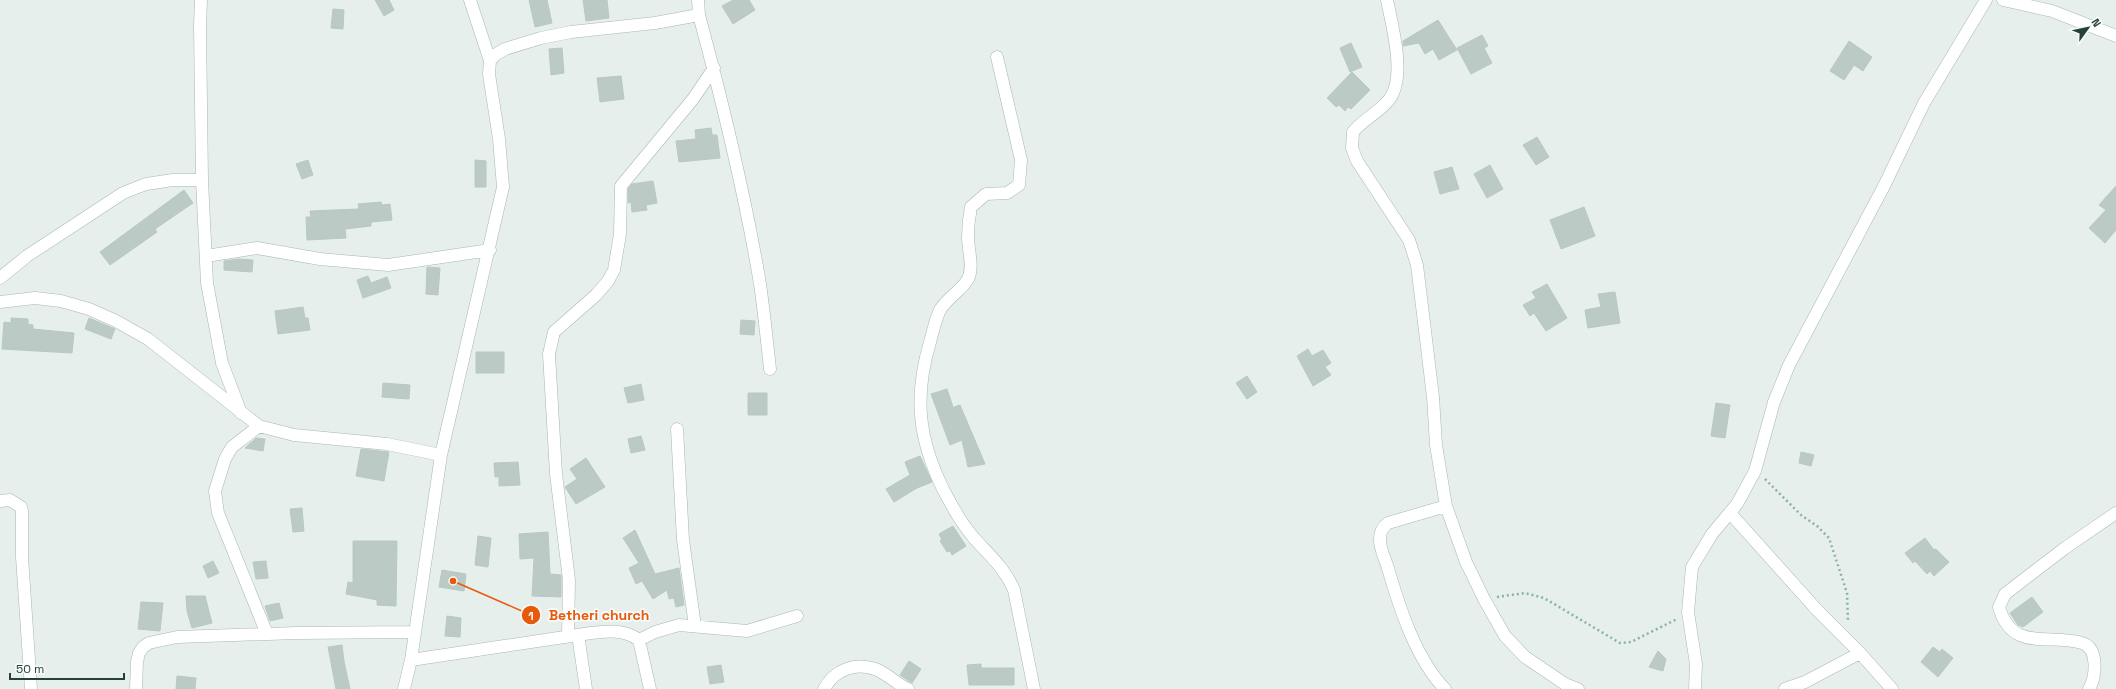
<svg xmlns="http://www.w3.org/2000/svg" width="2116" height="689" font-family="'Space Grotesk',sans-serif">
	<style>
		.building { fill: #bbcac4; stroke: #b8c9c2 }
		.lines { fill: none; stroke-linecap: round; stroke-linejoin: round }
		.minor-casing { stroke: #a8b8b2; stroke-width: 13 }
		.path { stroke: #86b3a5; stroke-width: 2.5; stroke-dasharray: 2 3; stroke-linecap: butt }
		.minor { stroke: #fff; stroke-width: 12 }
		.leader { fill: none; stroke: #e8590c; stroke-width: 1.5 }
		.callout-dot { fill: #e8590c; stroke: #f7fbf9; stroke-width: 1.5 }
		.mark-label { font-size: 12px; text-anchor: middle; font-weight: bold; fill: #fff }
		.callout-label { font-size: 14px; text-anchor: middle; font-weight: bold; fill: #e8590c; stroke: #f7fbf9; stroke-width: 3.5; stroke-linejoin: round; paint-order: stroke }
	</style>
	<rect width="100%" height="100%" fill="#e6efeb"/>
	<path class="building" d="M375,0h14l5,10 -10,6z
		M529,0h18l5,23 -17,4z
		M583,0h24l2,18 -23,3z
		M733,0h16l6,10 -22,14 -11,-18z
		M333,9l11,1 -1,19 -12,-1z
		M1438,20l19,30 -18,10 -6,-11 -8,5 -6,-11 -16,3v-5z
		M1482,35l6,11 -4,2 8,15 -21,11 -14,-26z
		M1849,41l23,16 -9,14 -9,-6 -10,15 -14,-9z
		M1351,43l11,24 -12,5 -10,-24z
		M562,48l2,25 -13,2 -2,-26z
		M1352,72l18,18 -19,19 -3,-2 -3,4 -6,-6 -3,2 -9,-9z
		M621,76l3,23 -24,3 -3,-24z
		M711,128l1,7h5l3,23 -41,4 -3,-21 20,-2 -1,-9z
		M1537,137l12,20 -13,8 -13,-20z
		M308,160l5,15 -11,4 -6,-15z
		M475,160l11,1v26h-11z
		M1490,165l13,24 -16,9 -13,-24z
		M1452,167l7,22 -19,5 -6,-22z
		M653,181l4,22 -11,2 1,5 -15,2 -1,-10 -3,1v-14l4,-5z
		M2116,186v44l-11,13 -16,-15 17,-18 -7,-5z
		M184,190l9,13 -38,26 2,3 -47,33 -10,-13z
		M381,202l1,3 8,-1 2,16 -21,2v4l-26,3 1,9 -39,2 -1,-23h5l-1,-6 49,-2 -1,-5z
		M1584,207l11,29 -34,13 -11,-29z
		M238,259l15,1 -1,12 -28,-2v-9z
		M427,267l13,1 -2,27 -12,-1z
		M368,276l3,7 16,-6 4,11 -28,10 -6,-18z
		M1547,284l20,34 -21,13 -12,-18 -4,3 -7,-11 13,-7 -4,-6z
		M1615,292l5,31 -32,5 -3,-18 16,-3 -3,-13z
		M303,307l2,11h3l2,12 -32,4 -3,-23z
		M11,318l17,1v5l5,1v4l41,4 -2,20 -70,-4 2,-27 7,1z
		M89,318l26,11 -4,10 -26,-10z
		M741,320l14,1 -1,14 -14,-1z
		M1308,349l4,7 11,-6 8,13 -6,4 6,8 -18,11 -16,-30z
		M476,352h28v21h-28z
		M1247,376l10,16 -10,7 -11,-16z
		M383,383l27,2 -1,14 -27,-2z
		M641,384l3,16 -16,3 -4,-15z
		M947,389l10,30 -3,-12 6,-2 25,59 -17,3 -6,-27 -12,5 -19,-51z
		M748,393h19v22h-19z
		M1716,403l14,2 -5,33 -14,-2z
		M641,436l4,14 -14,3 -3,-14z
		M256,438l9,1 -2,12 -18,-3z
		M361,449l28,3 -5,29 -28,-5z
		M1801,452l13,3 -3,11 -12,-3z
		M920,456l12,26 -15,6 -23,14 -8,-13 24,-14 -5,-13z
		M586,458l19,29 -29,17 -11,-17 12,-8 -7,-10z
		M518,462l2,23 -21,1v-9h-4l-1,-14z
		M302,508l2,23 -11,1 -3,-23z
		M953,526l13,20 -14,9 -2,-4 -3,1 -7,-11 2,-1 -3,-6z
		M635,530l20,44 24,-6 5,37 -8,2 -2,-9 -5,1 -2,-9 -14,9 -11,-18 -6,3 -7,-16 10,-5 -16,-25z
		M548,532l2,42 11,1v22l-29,-1 2,-38 -14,1 -1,-25z
		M478,536l13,2 -3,29 -13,-2z
		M1925,538l9,12 2,-1 13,13 -15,14 -4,-5 -3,3 -12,-13 -2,2 -8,-10z
		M353,541h44l-1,65 -19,-1v-5l-31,-6 2,-12 5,1z
		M213,561l6,12 -11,5 -5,-12z
		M266,561l2,17 -12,1 -3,-17z
		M442,570l24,4 -2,17 -25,-4z
		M186,596h19l7,27 -20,5 -5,-17z
		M2032,597l11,15 -20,15 -5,-2 -8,-12z
		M141,602l22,1 -3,28 -22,-2z
		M279,603l4,15 -13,3 -5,-15z
		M447,616l14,2 -1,19 -15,-1z
		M342,645l2,16 6,28h-14l-8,-42z
		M1933,647l7,5 2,-3 11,9 -15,19 -17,-15z
		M1658,651l8,8 -3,12 -14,-4z
		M909,661l12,8 -9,14 -12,-8z
		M981,664v4h33v17h-45l-2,-20z
		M721,665l3,17 -14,2 -3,-17z
		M177,676l19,2 -1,11h-19z"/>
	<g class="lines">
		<g class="minor-casing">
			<path id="minor" d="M201,0l-1,26 2,154 5,103 15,80 19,50
				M470,0l20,61
				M698,0l1,15c24,89 46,179 61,269 4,28 7,57 10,85
				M1387,0c5,25 17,69 6,93 -7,16 -29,25 -40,39l-1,16 5,13 52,79 8,25 16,132 3,48 10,61 20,56 18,37 21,37 20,21 40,27 13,5
				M2003,0l49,11 64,25
				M997,57l24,103 -2,25 -12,8 -21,1 -15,13c-2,10 -3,20 -3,30 0,13 6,30 0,42 -6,11 -20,18 -28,31 -5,10 -7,22 -10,32 -16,54 -12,96 13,147 9,17 18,34 31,49 15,17 31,30 40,52l20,99
				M206,256l51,-8 63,11 68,6 102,-15
				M0,278l27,-22 96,-63 23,-9 27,-4h29
				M0,302l35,-4 26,3 28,8 27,12 32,18 111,87 35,9 93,9 54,11
				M259,426l-27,21 -7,12 -10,32 3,22 49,121
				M677,429l6,111 12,86
				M0,501l10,-1 11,7 1,4v46l9,132
				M1730,513l87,97 43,43 32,36
				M578,635l8,54
				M568,636l1,-56 -13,-106 -7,-120 5,-22 42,-37 12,-14 6,-11 6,-36 1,-48 72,-87 21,-31
				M639,640l16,-8 24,-7 68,6 50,-15
				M411,660l167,-25c20,-3 44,-8 61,5l11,49
				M136,689l1,-27 2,-9 4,-6 6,-4 28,-6 119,-4 118,-1
				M404,689l7,-29 30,-205 62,-268 -4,-48 -10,-65 1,-13 5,-6 10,-6 36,-11 30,-6 84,-9 44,-8
				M824,689c10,-19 31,-27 51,-20 12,4 21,15 33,20
				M1445,689c-30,-31 -46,-83 -58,-124 -3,-8 -8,-19 -7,-27 0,-6 3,-11 8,-15l58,-17
				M1695,689l1,-25 -8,-52 4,-45 20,-33 25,-30 18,-33 19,-69 15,-37 95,-179 40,-83 62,-103
				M1785,689l20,-7 55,-29
				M2089,689c7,-12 10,-41 -7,-46 -32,-10 -70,10 -83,-36l6,-13 60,-46 51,-35"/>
		</g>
		<path class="path" d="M1765,479l36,36 16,11 12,12 18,55 1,29
			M1497,597l28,-4 19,5 76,45 11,-1 46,-23"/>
		<use href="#minor" class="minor"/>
	</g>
	<path class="leader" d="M453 581L531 615"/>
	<g class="callout-dot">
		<circle cx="453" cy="581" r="4"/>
		<circle cx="531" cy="615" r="10"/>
	</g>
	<g class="mark-label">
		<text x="531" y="620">1</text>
	</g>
	<g class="callout-label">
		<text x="599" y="620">Betheri church</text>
	</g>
	<g transform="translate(2088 28) rotate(57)" stroke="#f7fbf9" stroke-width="3" paint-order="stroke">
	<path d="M0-3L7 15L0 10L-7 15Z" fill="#24423a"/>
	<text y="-6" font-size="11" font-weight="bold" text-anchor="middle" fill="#24423a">N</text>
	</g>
	<path d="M10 673v6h114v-6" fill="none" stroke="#24423a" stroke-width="2"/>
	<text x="16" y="673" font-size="12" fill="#24423a" stroke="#f7fbf9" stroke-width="3" paint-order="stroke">50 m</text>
</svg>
